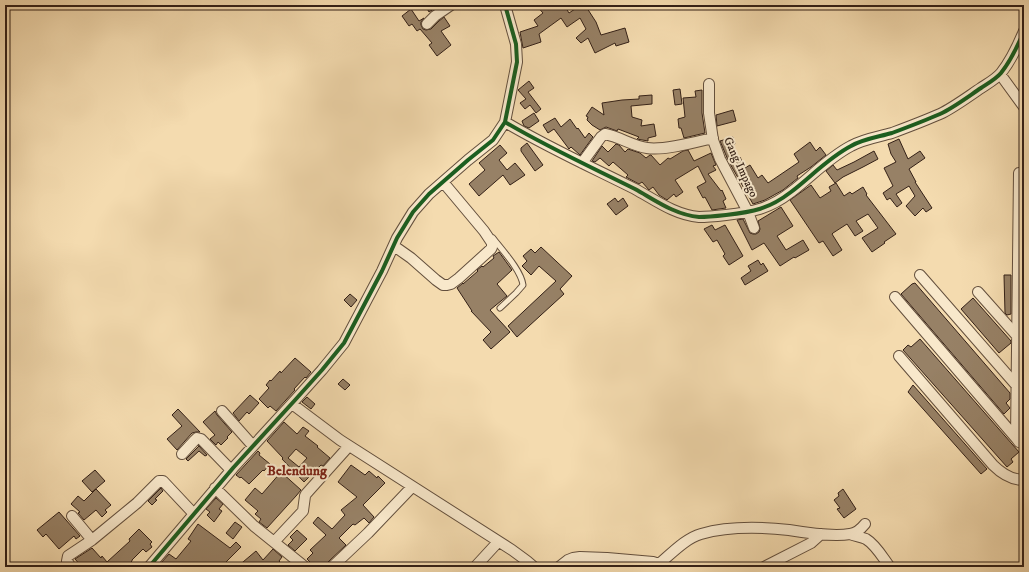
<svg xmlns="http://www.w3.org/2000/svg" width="1029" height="572" font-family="'IM FELL DW Pica',serif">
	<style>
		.building { fill: #978166; stroke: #332017; fill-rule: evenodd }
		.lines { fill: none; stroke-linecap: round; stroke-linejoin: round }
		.service-casing { stroke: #634f3d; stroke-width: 7 }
		.minor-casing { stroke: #634f3d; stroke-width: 12 }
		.service { stroke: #f8e8cb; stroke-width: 5 }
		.minor { stroke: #f8e8cb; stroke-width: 10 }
		.cycleway-casing { stroke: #f8e8cb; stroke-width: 6 }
		.cycleway { stroke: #1b5e20; stroke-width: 4 }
		.labels { text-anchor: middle; stroke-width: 4; stroke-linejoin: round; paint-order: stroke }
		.street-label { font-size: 12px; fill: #332017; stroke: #f8e8cb }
		.quarter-label { font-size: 14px; font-weight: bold; fill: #7a1f14; stroke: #f8e8cb }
	</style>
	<rect width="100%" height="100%" fill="#f4dbaf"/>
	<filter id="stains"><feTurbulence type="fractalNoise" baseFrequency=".005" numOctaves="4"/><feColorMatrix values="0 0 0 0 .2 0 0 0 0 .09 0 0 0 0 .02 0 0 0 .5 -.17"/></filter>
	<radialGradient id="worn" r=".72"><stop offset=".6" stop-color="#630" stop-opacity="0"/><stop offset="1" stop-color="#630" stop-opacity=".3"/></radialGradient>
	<path class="building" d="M425,5h15l-11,7z
		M536,5h28l5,8 12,-8h4l11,17 5,13 24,-7 4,14 -13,4 -1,-3 -20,10 -7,-15 -7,5 -5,-5 10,-9 -6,-11 -13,9 -6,-9 -22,16 2,8 -18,6 -3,-16 18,-6 -4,-6 9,-7z
		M411,9l8,12 5,-3 -3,4v3l2,4 3,1 5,-1 8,-8 5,-4 6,9 -9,5 10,14 -14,11 -8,-11 3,-2 -12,-14 -3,2 -5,-7 -3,2 -7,-10z
		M529,81l5,7 -6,4 13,17 -5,4 -6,-8 -5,4 -5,-6 6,-4 -8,-9z
		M680,89l2,15 -7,1 -2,-15z
		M702,90v23l3,20 -21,5 -3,-10h-2l-1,-9 7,-2 -2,-19 13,-1 -1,-6z
		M652,95v9l-21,2 1,11 10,3 -1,6 13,-2 2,12 -8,2v3l-11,-2 2,-2 -21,-8 -1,2 -11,-4 -6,3 -8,-5 -5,-5 1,-3 -2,-1 6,-9 12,8 -2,-12 20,-3 17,-1v-3z
		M733,110l3,11 -19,5 -1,-11z
		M534,113l5,8 -10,7 -5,-2 -2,-5z
		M555,118l6,9 9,-8 7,10 1,-1 7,10 4,-5 4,4 -13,18 -9,-8 -2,2 -15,-20 -6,4 -5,-8z
		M733,137l2,7 -6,2 4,13 -5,1 -8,-19z
		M899,139l9,20 12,-8 5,7 -16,11 7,13h-1l17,26 -6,4 -3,-4 -8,8 -9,-10 9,-10 -6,-10 -13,8 6,9 -5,4 -7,-9 -3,2 -4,-7 10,-7 -9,-18 12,-6 -5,-8 -3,-10z
		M810,142l6,9 4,-4 6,8 -15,12 -14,9 1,2 -15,12 -18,10 -12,4 -24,-42 11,-5 5,11 5,-3 8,13 4,-3 6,8 31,-21 -5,-8z
		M527,143l16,22 -8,6 -14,-20v-3z
		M616,144l3,1 6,7 3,-3 12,4 6,5 4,-3h1l9,10 8,-7 2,1 13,-8 5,-1 6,11 17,-8 5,12 -3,1 3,4 -8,4 13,17 1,-1 4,9 -3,2 3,7 -14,2 -7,-13 -2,1 -6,-11 9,-5 -8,-16 -23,14 8,12 -7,5 -2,-3 -7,6 -8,-5 -6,-8 -4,3 -7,-8 -3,2 -13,-7 2,-2 -15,-13 -4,4 -9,-8 -5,4 -3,-1 10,-15 6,6z
		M500,145l7,8 -8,7 8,10 8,-7 10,12 -15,10 -7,-10 -24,21 -10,-12 16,-14 -6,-7z
		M874,151l4,8 -15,8 -20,10 -8,6 -9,-12 7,-6 4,5 17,-8z
		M836,183l8,13 6,-4 2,2 11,-7 4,7 -1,1 30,39 -12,8 1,1 -13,9 -10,-14 16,-10 -10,-14 -12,7 7,10 -8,5 -8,-12 -14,9 -1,1 10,16 -9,6 -10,-15 -4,2 -29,-43 21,-15 9,13 11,-7 -2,-4z
		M615,198l3,4 5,-4 5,8 -12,9 -9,-11z
		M781,207l12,19 -16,10 9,14 17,-10 6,10 -14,8 -1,-1 -14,9 -16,-23 -12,7 -15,-30 6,-1 7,14 3,1h3l3,-2 1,-3 -2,-8z
		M712,225l3,5 10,-5 18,31 -14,9 -6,-9 2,-2 -8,-14 -4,2 -9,-13z
		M541,247l31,29 -12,13 4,5 -47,43 -9,-11 48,-45 -17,-15 -8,9 -9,-9 5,-5 -4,-5 8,-7 4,4z
		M499,252l13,18 -15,14 10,12 -17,14 20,22 -19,17 -8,-9 8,-8 -20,-21h1l-15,-23 6,-5v1l15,-13 -1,-1 5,-4 1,1 11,-9 -1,-2z
		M758,260l3,5 2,-2 5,8 -23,14 -4,-7 10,-7 -3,-5z
		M1004,275h7v39l-4,1 -2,-2z
		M915,283l95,110v6l-4,4 4,5 -6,6 -103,-120 11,-10z
		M350,294l7,6 -6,7 -7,-7z
		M973,298l38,43v2l-12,10 -38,-44z
		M920,339l99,113 -8,7 2,3 -6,5 -104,-117 5,-5 3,2z
		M295,358l16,14 -5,6 -1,-1 -11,12 1,1 -19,21 -6,-5 -2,2 -9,-9 10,-11 -3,-3 4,-5 1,1 9,-10 1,2z
		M343,379l7,6 -5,5 -7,-6z
		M913,385l74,84 -6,5 -73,-82z
		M250,395l9,8 -10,11 -2,-2 -8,9 -6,-8z
		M307,397l8,7 -4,5 -9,-7z
		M178,409l22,23h-4l-4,1 -15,17 -10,-11 15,-13 -10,-11z
		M215,411l2,4 15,17 -5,5 1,1 -7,7 -3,-3 -2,3 -6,-6 5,-4 -12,-13z
		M284,422l13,12 6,-7 6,4 -4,5 13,10 -1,1 13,11 -7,8 -2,-1 -17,17 -22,-23 1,-1 -16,-17zM296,449l11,9 -8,9 -11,-9z
		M199,446l8,9 -2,1 -6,-5 -11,10 -2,-2z
		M258,451l2,2 -1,2 11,9 -6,7 -1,-1 -14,14 -8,-7 -1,1 -4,-3z
		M351,465l14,10 4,-4 8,7 1,-2 7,7 -22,22 11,12 -5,6 -5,-5 -9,7 -2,-1 -14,14 7,7 -18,17 -2,5h-11l-8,-8 6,-6 -3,-3 16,-15 -13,-12 5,-6 14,12 13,-14 -4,-5 16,-13 -19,-15z
		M95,470l10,11 -13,11 -10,-11z
		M281,472l20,18 -5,6 -29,32 -8,-6 2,-3 -6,-5 3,-3 -13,-11 10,-12 7,6z
		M161,488l2,3 -8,8 2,1 -5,5 -4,-4z
		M96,489l15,16 -6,5 2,2 -5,5 -6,-7 -12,10 -6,-7 2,-1 -9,-8 7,-8 6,5z
		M843,489l13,20 -12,9 -7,-9 3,-1 -6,-8 5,-4 -1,-3z
		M216,498l7,6 -4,5 3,2 -8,11 -7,-7 3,-3 -4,-3z
		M59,512l21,24 -4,3 -2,-3 -15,13 -13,-15 -3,3 -6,-7z
		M235,522l7,5 -9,12 -7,-6z
		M198,524l32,24 6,-6 5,5 -20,20h-2l-4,-4 -4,4h-45l-5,-4 8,-9 7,5 15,-18 -3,-2z
		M139,529l13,13 -2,2 2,3 -6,5 -3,-3 -11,11v1l-6,6h-44l-7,-8 17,-11 9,10 1,-2 5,6 23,-21 -1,-2z
		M297,530l10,9 -12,12 -7,-6 5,-5 -3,-3z
		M273,549l9,8 -3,4 6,6h-48l19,-16 7,9z"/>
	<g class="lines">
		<g class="service-casing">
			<path id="service" d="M493,238c9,12 28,32 30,47l-7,8 -16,15"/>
		</g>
		<g class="minor-casing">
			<path id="minor" d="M427,24l8,-8 16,-11
				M1000,74l24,33
				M709,84v29l4,27 7,19 28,53 6,16
				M505,122c42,25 86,45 130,67 20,11 40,26 64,28 9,0 18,-1 27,-2 27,-3 43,-6 65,-23 20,-15 37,-34 60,-46 12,-7 27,-9 41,-13 16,-6 32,-12 48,-19 13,-6 29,-18 41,-26 6,-4 15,-9 20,-15 8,-10 18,-30 23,-42
				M582,163l19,-26 4,-3c15,3 28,12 42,14 16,3 49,-6 66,-10
				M394,246l17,12 25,22 7,5h4l4,-1 8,-6 32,-29 1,-2v-4l-8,-12 -41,-49
				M920,275l97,111
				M978,292l40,45
				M895,297l121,141 3,4 5,2
				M899,356l94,109c9,9 18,15 31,15
				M292,404l48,36 172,110 15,11 7,6
				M222,411l31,35
				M1016,438l3,-265
				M182,454l13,-14 2,-2 4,1 30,31
				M215,488l39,38 51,41
				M850,534c5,2 11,3 16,5 10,6 17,19 24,28
				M92,540l45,-37 22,-22h4l31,33
				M274,542l29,-31 2,-15 1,-2 43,-48
				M659,564c12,-10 27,-26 42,-30 28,-8 60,-7 88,-4 18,3 44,7 61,4 7,-1 11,-5 15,-10
				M71,567l-4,-6 1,-5 24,-16 -20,-24
				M149,567l84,-99 63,-69 26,-29 22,-27 38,-72 15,-33 16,-26 16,-18 39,-34 25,-20 12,-18 12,-60 -1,-18 -11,-39
				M332,567l36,-34 44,-46
				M475,567l23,-25
				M559,567l9,-7 5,-2 7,-1 27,1 46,4 6,2 3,3
				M764,567l47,-24 10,-9"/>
		</g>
		<use href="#service" class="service"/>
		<use href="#minor" class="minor"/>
		<g class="cycleway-casing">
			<path id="cycleway" d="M505,122c42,25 86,45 130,67 20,11 40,26 64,28 9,0 18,-1 27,-2 27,-3 43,-6 65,-23 20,-15 37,-34 60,-46 12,-7 27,-9 41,-13 16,-6 32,-12 48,-19 13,-6 29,-18 41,-26 6,-4 15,-9 20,-15 8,-10 18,-30 23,-42
				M149,567l84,-99 63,-69 26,-29 22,-27 38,-72 15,-33 16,-26 16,-18 39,-34 25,-20 12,-18 12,-60 -1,-18 -11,-39"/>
		</g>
		<use href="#cycleway" class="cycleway"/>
	</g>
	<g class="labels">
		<g class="street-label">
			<text transform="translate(741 167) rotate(65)" y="4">Gang Impago</text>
		</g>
		<g class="quarter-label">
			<text x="297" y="475">Belendung</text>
		</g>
	</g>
	<rect width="1029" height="572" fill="none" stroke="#f4dbaf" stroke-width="20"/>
	<rect x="6" y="6" width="1017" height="560" fill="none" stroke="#332017" stroke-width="2"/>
	<rect x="10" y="10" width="1009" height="552" fill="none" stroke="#332017"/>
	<rect width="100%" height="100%" filter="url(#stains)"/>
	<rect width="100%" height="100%" fill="url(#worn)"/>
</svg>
